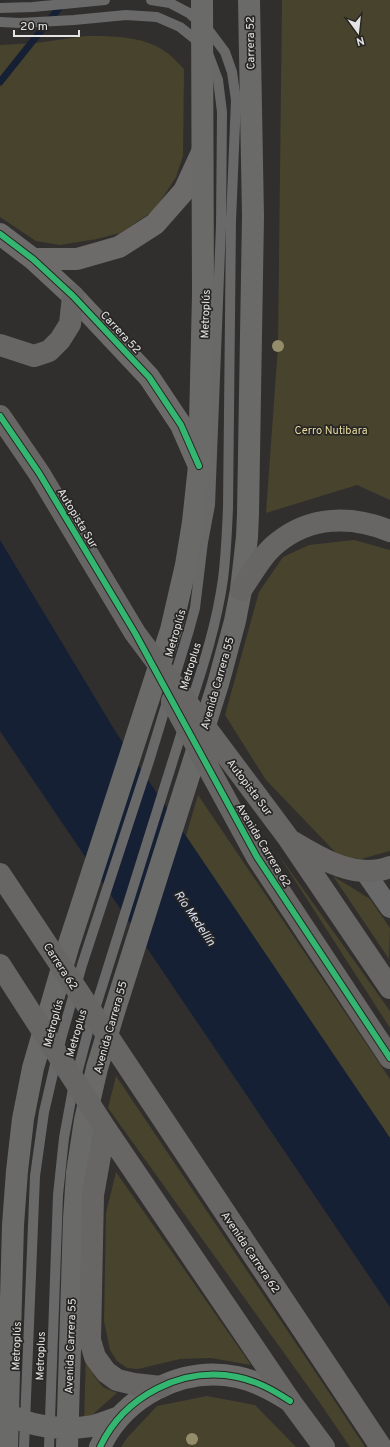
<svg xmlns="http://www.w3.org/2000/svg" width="390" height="1447" font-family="Overpass,sans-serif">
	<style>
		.green { fill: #48432c }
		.water { fill: #152034 }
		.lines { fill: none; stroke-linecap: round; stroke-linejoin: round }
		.stream { stroke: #152034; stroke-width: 7 }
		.lane { stroke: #696969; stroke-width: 10 }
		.street { stroke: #696969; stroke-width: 20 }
		.secondary { stroke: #6c6b6a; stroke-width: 22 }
		.primary { stroke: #6a6a69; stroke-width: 22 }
		.highway { stroke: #676665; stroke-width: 22 }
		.cycleway-casing { stroke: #272624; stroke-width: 8 }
		.cycleway { stroke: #33b770; stroke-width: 6 }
		.tree { fill: #958c6c }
		.labels { text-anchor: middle; stroke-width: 3.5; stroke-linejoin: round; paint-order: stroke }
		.street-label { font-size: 11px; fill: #e5e4e3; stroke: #272624 }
		.park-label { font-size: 11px; fill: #e7d99e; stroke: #272624 }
		.water-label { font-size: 12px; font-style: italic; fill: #d9e5f9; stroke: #272624 }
	</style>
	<rect width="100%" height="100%" fill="#302f2e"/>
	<path class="green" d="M282,0h108v500l-33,-15 -91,28 12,-167z
		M86,36c25,0 56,0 77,14 8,5 14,12 21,19l-1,87 -7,21 -21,33 -35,23 -23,6 -37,6 -24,-4 -36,-24v-172l36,-2z
		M354,540l36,10v301l-29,8 -21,-2 -74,-77 -41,-65 34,-123 24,-35 26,-12z
		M198,795l192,284v59l-204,-302z
		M276,851l114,160v17z
		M333,876l37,23 20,29 -1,31z
		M116,1076l214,318 35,53h-15l-30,-44 -212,-295z
		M116,1172l135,193 -40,-7 -31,1 -42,10 -11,-1 -10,-7 -7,-11 -6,-29 2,-108z
		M86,1351l8,25 9,11 14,6 -33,29z
		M207,1396l48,9 41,42h-175l6,-9 30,-32z"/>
	<path class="water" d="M0,540l117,194 273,404v169l-390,-576z"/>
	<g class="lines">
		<path class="stream" d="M0,82l63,-79"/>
		<path class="lane" d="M151,0l19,3 19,10 21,19 15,20 7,20 4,28 -5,121 -3,287c-1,24 -2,47 -5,71 -6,43 -19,85 -33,127
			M0,8l33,-1 72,-7
			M0,22l20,1 54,-3 52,-5 31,2 23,10 15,12 14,17 9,24 4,32 -1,113 -11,280 -7,37 -8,66 -6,22 -40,131 -67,204 -21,74 -17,73 -9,64 -11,271
			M49,1447l9,-252 6,-57 9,-49 16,-61 95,-303"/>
		<path class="street" d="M365,872l25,36"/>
		<path class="secondary" d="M0,234l33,25 40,37 76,81 32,48 18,41
			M33,259h44l42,-12 36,-23 29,-33 18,-39
			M100,1447c24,-51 82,-81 137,-70 20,4 36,13 53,24"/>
		<path class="primary" d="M0,1409c26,18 61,22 93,17 8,-2 18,-6 26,-9
			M7,1447l6,-222 4,-54 6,-52 10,-51 36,-124 102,-314 15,-65 7,-43 6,-56 4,-171 -1,-295
			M67,1447l7,-228 3,-46 8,-53 12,-52 17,-56 104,-328 17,-63 6,-31 6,-53 1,-23 5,-298 -4,-216"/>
		<path class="highway" d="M0,345l34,11 15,-5 11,-11 10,-16 3,-28
			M0,416l39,57 96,160 154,206 101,149
			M241,590c11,-16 21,-35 36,-47 33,-27 74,-28 113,-12
			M172,701l85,156 133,201
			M293,842c28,17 63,38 97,25
			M0,874l381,573
			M0,965l105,163 185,273 34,46
			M105,1128l-12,67 -3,145 5,17 11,15 11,8 17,4 27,3"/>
		<g class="cycleway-casing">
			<path id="cycleway" d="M0,234l33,25 40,37 76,81 32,48 18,41
				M0,416l39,57 96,160 122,224 133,201
				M100,1447c24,-51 82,-81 137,-70 20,4 36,13 53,24"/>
		</g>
		<use href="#cycleway" class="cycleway"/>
	</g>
	<g class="tree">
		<circle cx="278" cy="346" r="6"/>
		<circle cx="192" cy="1439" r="6"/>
	</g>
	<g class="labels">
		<g class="street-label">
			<text transform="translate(250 43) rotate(-91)" y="4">Carrera 52</text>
			<text transform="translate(205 314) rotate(-88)" y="4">Metroplús</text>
			<text transform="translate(121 332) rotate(47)" y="4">Carrera 52</text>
			<text transform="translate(78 518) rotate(59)" y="4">Autopista Sur</text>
			<text transform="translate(175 633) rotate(-74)" y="4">Metroplús</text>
			<text transform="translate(190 666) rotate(-73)" y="4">Metroplus</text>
			<text transform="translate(217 683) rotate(-74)" y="4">Avenida Carrera 55</text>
			<text transform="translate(250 787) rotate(53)" y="4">Autopista Sur</text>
			<text transform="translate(264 845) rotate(59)" y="4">Avenida Carrera 62</text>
			<text transform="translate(61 966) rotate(57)" y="4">Carrera 62</text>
			<text transform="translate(53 1023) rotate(-75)" y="4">Metroplús</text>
			<text transform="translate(110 1027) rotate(-74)" y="4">Avenida Carrera 55</text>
			<text transform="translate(76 1033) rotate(-74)" y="4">Metroplus</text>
			<text transform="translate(251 1252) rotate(56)" y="4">Avenida Carrera 62</text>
			<text transform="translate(16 1346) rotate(-88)" y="4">Metroplús</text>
			<text transform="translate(70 1346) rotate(-88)" y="4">Avenida Carrera 55</text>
			<text transform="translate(40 1356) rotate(-88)" y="4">Metroplus</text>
		</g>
		<g class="park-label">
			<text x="331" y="434">Cerro Nutibara</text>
		</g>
		<g class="water-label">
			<text transform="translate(195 918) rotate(56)" y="4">Río Medellín</text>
		</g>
	</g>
	<g transform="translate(358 32) rotate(165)" stroke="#272624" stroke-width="3" paint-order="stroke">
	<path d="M0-3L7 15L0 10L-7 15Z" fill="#e5e4e3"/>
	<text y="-6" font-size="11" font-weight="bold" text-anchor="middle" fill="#e5e4e3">N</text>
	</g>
	<path d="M14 30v6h65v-6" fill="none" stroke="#e5e4e3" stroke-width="2"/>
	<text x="20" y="30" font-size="12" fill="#e5e4e3" stroke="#272624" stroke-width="3" paint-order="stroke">20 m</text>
</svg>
